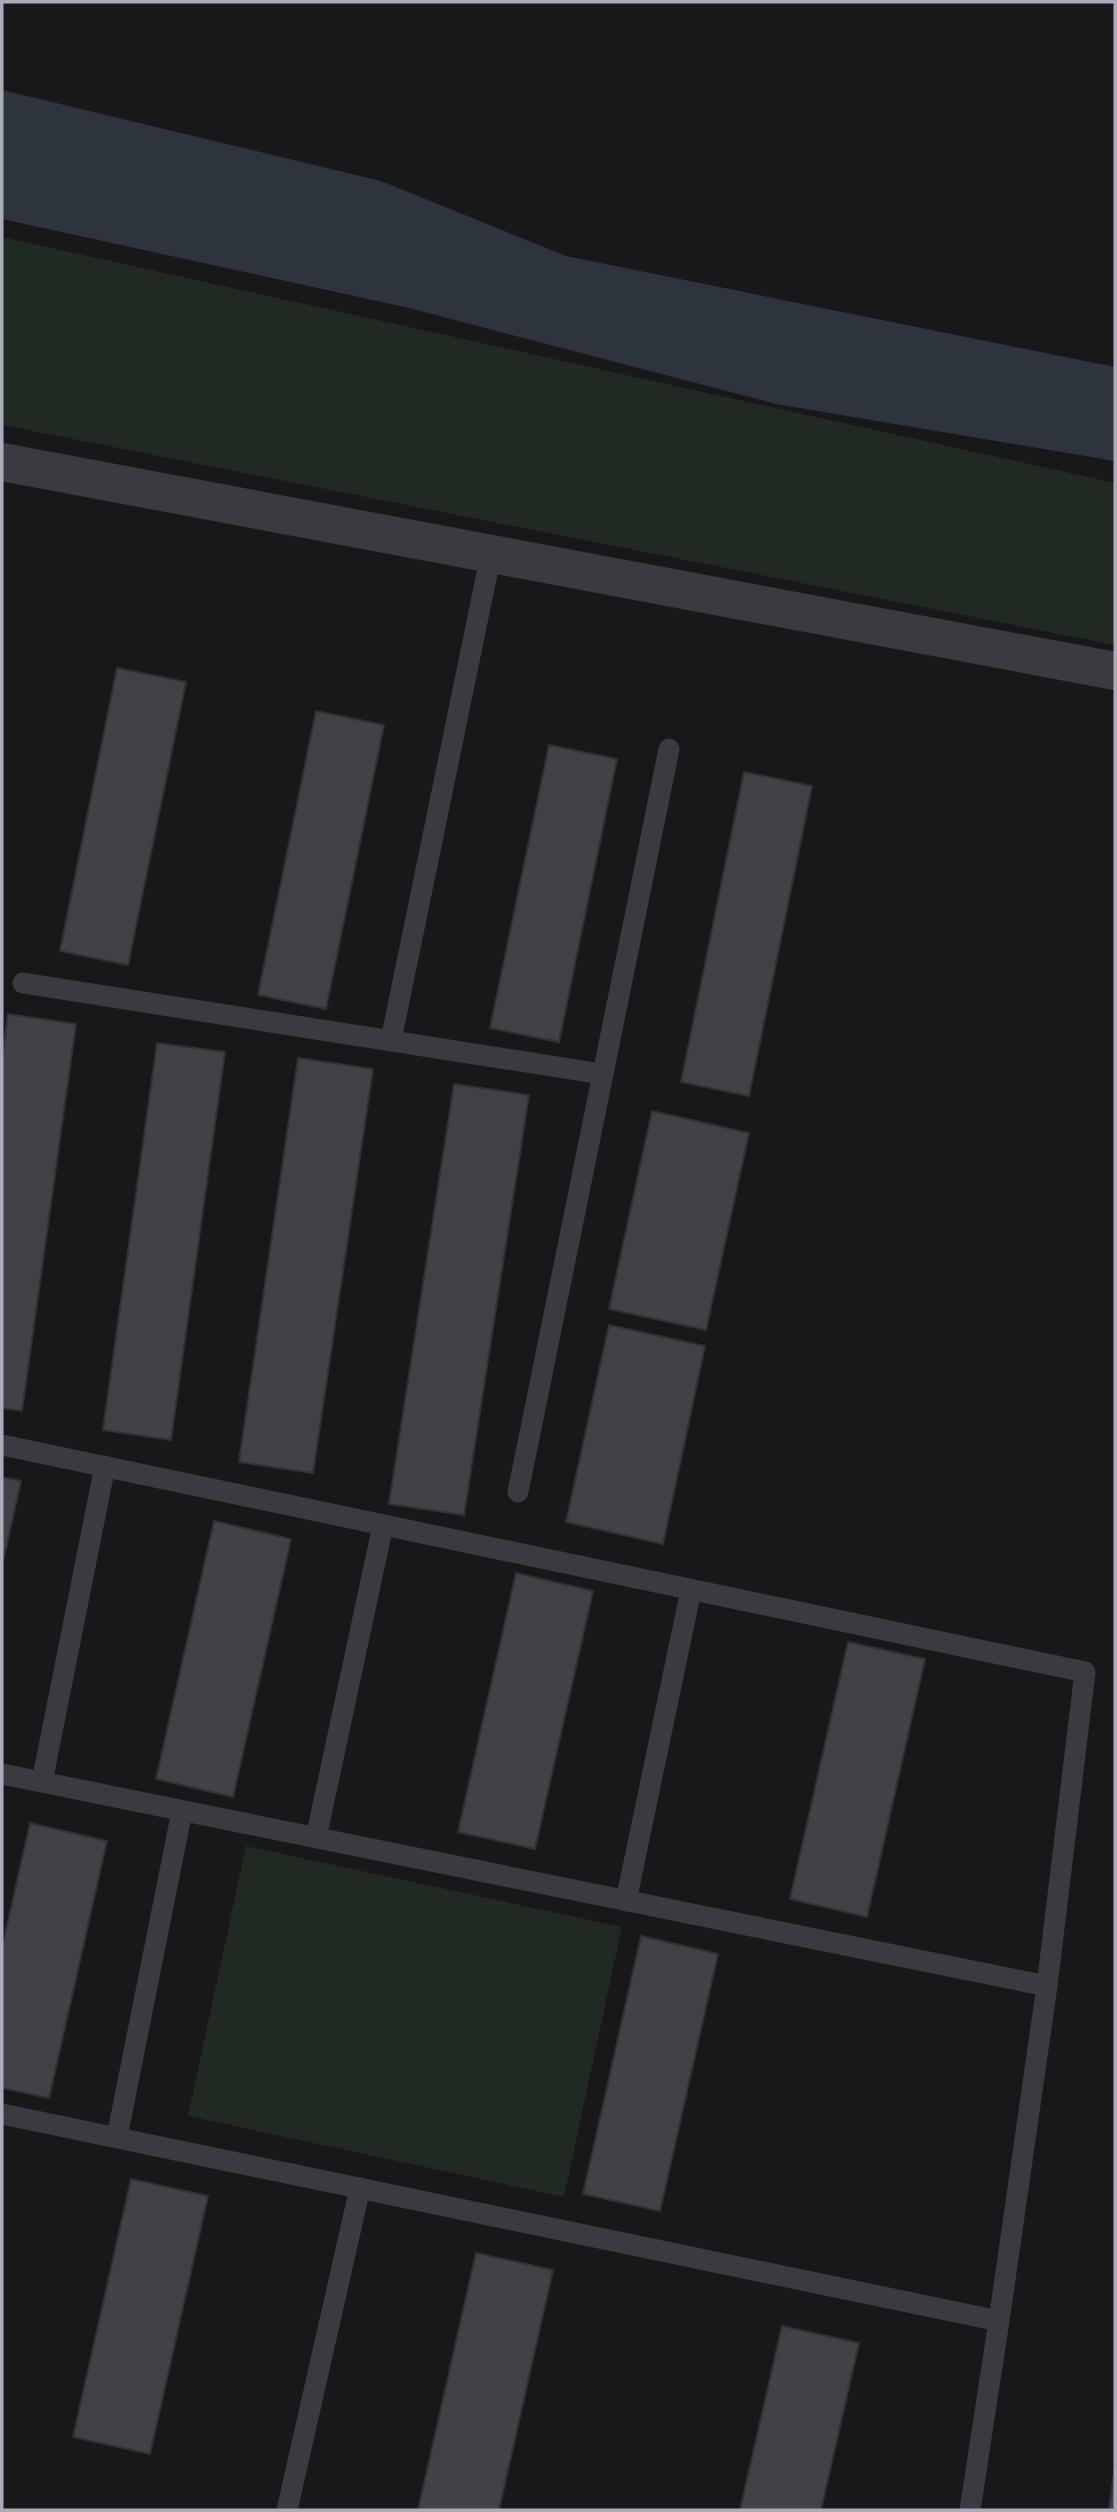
<svg xmlns="http://www.w3.org/2000/svg" width="1117" height="2512" font-family="Signika,sans-serif">
	<style>
		.green { fill: #212923 }
		.water { fill: #2e343d }
		.building { fill: #424146; stroke: #323135; stroke-width: 2 }
		.lines { fill: none; stroke-linecap: round; stroke-linejoin: round }
		.lane { stroke: #3a3a40; stroke-width: 21 }
		.street { stroke: #3a3a40; stroke-width: 38 }
	</style>
	<rect width="100%" height="100%" fill="#181719"/>
	<path class="green" d="M2,237l1113,246v162l-1113,-220z
		M246,1846l376,81 -58,270 -376,-81z"/>
	<path class="water" d="M2,90l379,91 185,75 549,111v94l-339,-57 -367,-96 -407,-89z"/>
	<path class="building" d="M117,668l69,14 -58,283 -68,-14z
		M316,711l68,14 -58,284 -68,-14z
		M549,745l68,14 -58,283 -69,-14z
		M744,772l68,14 -63,310 -68,-14z
		M8,1014l68,10 -54,387 -20,-3v-349z
		M157,1043l68,9 -54,388 -68,-10z
		M298,1058l75,11 -60,404 -74,-11z
		M454,1084l75,11 -65,420 -75,-11z
		M652,1111l97,22 -43,197 -97,-21z
		M609,1325l96,21 -42,198 -97,-22z
		M2,1477l19,4 -19,85z
		M214,1521l77,18 -58,258 -77,-18z
		M516,1573l77,18 -58,258 -77,-17z
		M848,1642l77,17 -58,258 -77,-18z
		M30,1823l77,18 -58,257 -47,-10v-140z
		M641,1936l77,18 -58,257 -77,-17z
		M131,2179l77,17 -58,258 -77,-17z
		M476,2253l77,17 -54,240h-81z
		M782,2326l77,17 -38,167h-81z
		M1115,2465v45h-6z"/>
	<g class="lines">
		<path class="lane" d="M23,983l579,91
			M391,1040l100,-486
			M2,1445l1083,227 -38,314 -48,335 -997,-207
			M518,1492l151,-743
			M2,1774l1045,212
			M42,1782l63,-316
			M316,1838l67,-313
			M626,1901l65,-311
			M117,2137l65,-326
			M287,2510l73,-322
			M970,2510l29,-189"/>
		<path class="street" d="M2,462l1113,209"/>
	</g>
	<rect width="1117" height="2512" fill="none" stroke="#aaacb8" stroke-width="7"/>
</svg>
